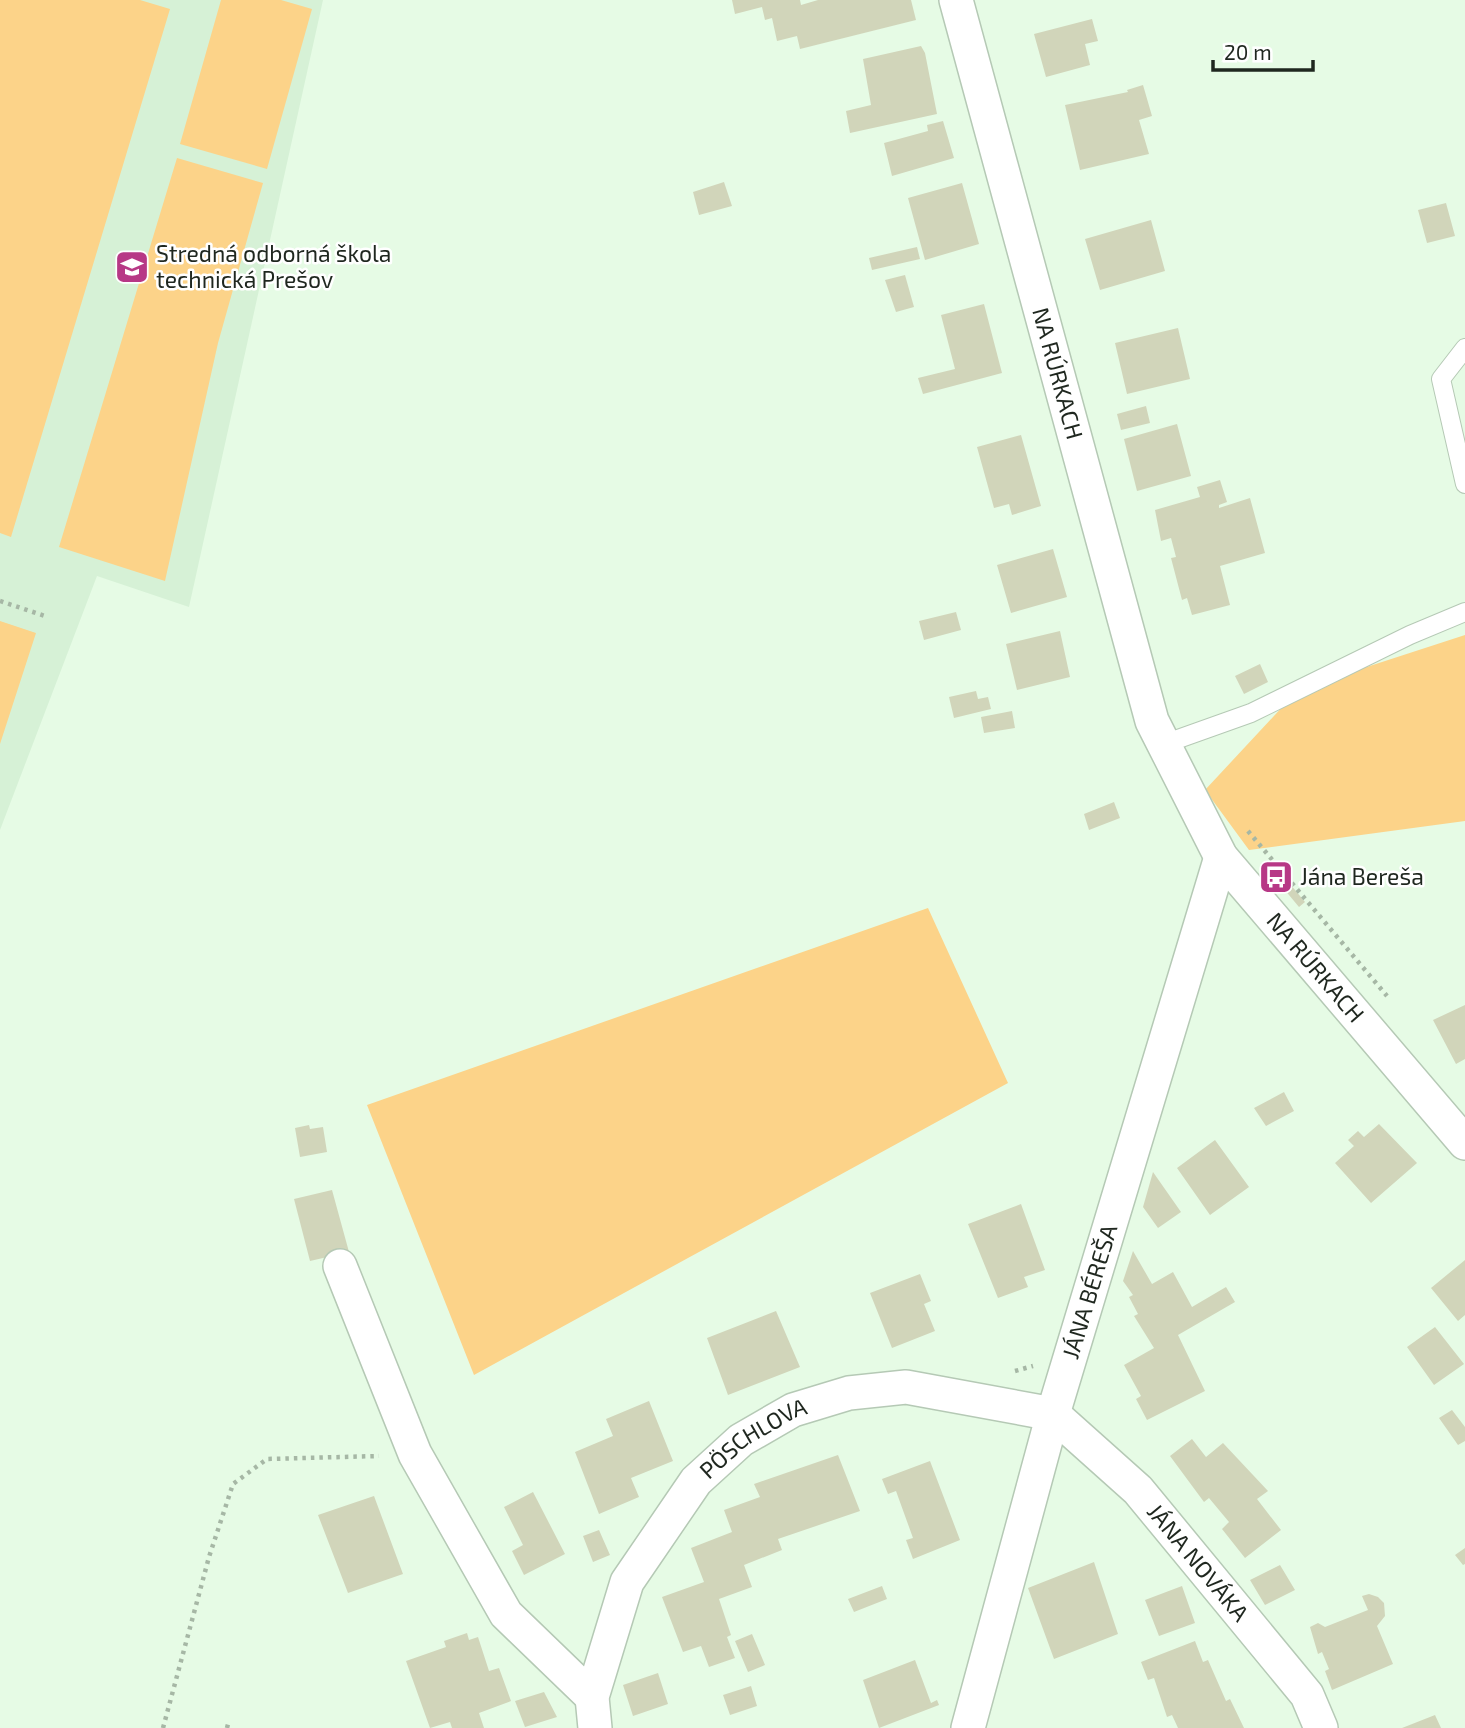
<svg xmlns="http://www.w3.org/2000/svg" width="1465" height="1728" font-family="'Exo 2',sans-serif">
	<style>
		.built { fill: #d6f1d6 }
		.green { fill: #fcd389 }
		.building { fill: #d1d5ba }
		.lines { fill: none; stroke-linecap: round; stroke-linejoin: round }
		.lane-casing { stroke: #b5c9b5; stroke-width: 20 }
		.street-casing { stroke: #b5c9b5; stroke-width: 36 }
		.path { stroke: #a6b7a5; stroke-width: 4.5; stroke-dasharray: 3.5 5; stroke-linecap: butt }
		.lane { stroke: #fff; stroke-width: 18 }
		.street { stroke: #fff; stroke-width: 33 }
		.labels { text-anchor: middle; stroke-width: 5; stroke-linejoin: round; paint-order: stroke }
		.poi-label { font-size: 23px; fill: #1f271f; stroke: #fff; text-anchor: start }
		.street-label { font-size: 23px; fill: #1f271f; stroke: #fff }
	</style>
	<rect width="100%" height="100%" fill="#e6fbe5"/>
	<path class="built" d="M0,0h323l-134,607 -92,-31 -97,254z"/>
	<path class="green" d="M0,0h140l30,9 -159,528 -11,-4z
		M221,0h60l31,9 -45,160 -87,-25z
		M177,158l86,25 -45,160 -53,238 -106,-34z
		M0,621l36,12 -36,111z
		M1465,635v186l-216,29 -44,-60 94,-101z
		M928,908l80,175 -534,292 -107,-270z"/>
	<path class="building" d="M732,0h68l1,5 17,-5h93l5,20 -116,29 -3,-13 -20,5 -5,-23 -7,2 -3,-13 -27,7z
		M1092,19l6,22 -13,3 5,21 -44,12 -12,-43z
		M921,46l4,7 12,61 -87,19 -4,-22 25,-6 -8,-46z
		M1143,85l9,31 -13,4 10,34 -69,16 -15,-65 63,-13 -1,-2z
		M943,121l11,37 -62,18 -8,-33 44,-12 -1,-6z
		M724,182l8,24 -33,9 -6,-23z
		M962,183l17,61 -54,16 -17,-62z
		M1446,203l9,33 -28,7 -9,-33z
		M1151,220l14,51 -65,19 -15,-51z
		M917,247l3,12 -48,11 -3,-12z
		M905,275l9,32 -18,5 -11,-32z
		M984,304l18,69 -79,21 -5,-16 37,-9 -14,-54z
		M1178,328l12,51 -63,15 -12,-51z
		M1146,406l4,17 -29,7 -4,-16z
		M1177,424l14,52 -54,15 -13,-52z
		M1021,435l20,71 -29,9 -3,-11 -15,4 -17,-61z
		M1220,480l7,22 -8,3v3l31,-10 15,55 -45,13 10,39 -38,10 -5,-17 -5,2 -11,-42 5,-1 -5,-19 -10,3 -6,-31 45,-13 -3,-10z
		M1053,549l14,48 -56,16 -14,-48z
		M956,612l5,18 -37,10 -5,-19z
		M1060,631l10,46 -53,13 -11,-46z
		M1260,664l8,18 -24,12 -9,-18z
		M976,691l2,8 10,-2 3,12 -37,9 -5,-21z
		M1012,711l3,17 -31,5 -3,-16z
		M1114,802l6,16 -31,12 -5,-16z
		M1290,884l15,18 -6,5 -15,-18z
		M1465,1005v54l-9,5 -23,-44z
		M1284,1092l10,19 -28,15 -12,-18z
		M1379,1124l38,39 -46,40 -36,-40 19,-17 -6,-6 10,-9 6,6z
		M309,1125l1,4 13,-2 4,25 -27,5 -5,-29z
		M1215,1140l34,47 -39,28 -33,-47z
		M1153,1172l28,40 -23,16 -15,-21z
		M332,1190l17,62 -39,9 -16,-62z
		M1021,1204l24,66 -21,7 4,10 -30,11 -30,-74z
		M1133,1251l19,33 21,-12 19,35 34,-20 9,15 -57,33 27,56 -58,29 -11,-21 5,-3 -17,-31 30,-17 -20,-32 4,-2 -9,-17 4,-2 -10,-14z
		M1465,1260v55l-7,6 -27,-33z
		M920,1274l11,27 -7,3 11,27 -43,17 -22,-55z
		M776,1311l24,56 -72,28 -21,-57z
		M1435,1327l29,37 -30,21 -27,-38z
		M649,1401l24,60 -42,17 8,19 -40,17 -24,-62 38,-16 -7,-17z
		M1452,1410l13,17v14l-7,4 -19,-27z
		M1192,1439l14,18 17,-14 45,48 -11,8 24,31 -36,28 -23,-29 7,-7 -20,-24 -5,4 -34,-46z
		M838,1455l22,56 -82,28 4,11 -38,15 8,22 -33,12 12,36 -4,2 8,21 -26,9 -8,-21 -18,6 -21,-55 42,-15 -13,-34 41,-16 -8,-22 36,-13 -6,-13z
		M930,1461l30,79 -47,19 -7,-19 7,-2 -17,-47 -8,3 -6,-15z
		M533,1492l32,62 -41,21 -12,-24 11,-6 -19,-38z
		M374,1496l29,78 -55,19 -30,-78z
		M599,1530l11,25 -17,7 -10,-26z
		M1465,1548v16l-2,1 -8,-10z
		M1094,1562l24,72 -64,25 -26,-71z
		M1280,1565l15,25 -30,15 -15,-25z
		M882,1586l5,13 -33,13 -6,-13z
		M1182,1586l13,37 -36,13 -14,-36z
		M1369,1594l9,3 6,6 1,13 -8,10 16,38 -61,26 -7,-19 4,-2 -7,-17 -4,2 -8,-27 8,-4 7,4 43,-17 -6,-14z
		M467,1633l2,7 9,-3 11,34 10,-3 12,33 -32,12 5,15h-32l-2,-6 -20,6 -24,-67 40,-14 -2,-6z
		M752,1634l13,31 -17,7 -13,-31z
		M1195,1641l8,21 5,-2 18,41 4,-2 14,29h-66l-6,-13 -5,2 -13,-39 -6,2 -7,-18z
		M915,1660l16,43 6,-3 2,5 -60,23 -16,-48z
		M658,1673l10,31 -35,12 -10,-31z
		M751,1686l6,20 -27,9 -7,-20z
		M544,1692l13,25 -32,10 -10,-26z
		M1435,1715l6,13h-39z"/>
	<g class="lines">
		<g class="lane-casing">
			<path id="lane" d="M1465,348l-24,31 24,105
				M1164,744l87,-31 159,-78 55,-23"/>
		</g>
		<g class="street-casing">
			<g id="street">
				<path id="s1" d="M956,0l196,721 69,136 244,286"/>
				<path d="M340,1266l75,188 91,160 86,83"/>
				<path id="s2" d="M595,1728l-3,-31 35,-115 69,-101 45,-41 52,-30 56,-17 57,-6 147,27 85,76 169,205 14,33"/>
				<path id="s3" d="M968,1728l85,-314 168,-557"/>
			</g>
		</g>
		<path class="path" d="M0,601l45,15
			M1248,831l139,165
			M1015,1371l18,-5
			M163,1728l46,-171 24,-73 34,-25 112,-3
			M227,1728l1,-4"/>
		<use href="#lane" class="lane"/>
		<use href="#street" class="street"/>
	</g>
	<defs>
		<g id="school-square" transform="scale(1.75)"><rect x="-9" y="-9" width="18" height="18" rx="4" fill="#b73886" stroke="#fff"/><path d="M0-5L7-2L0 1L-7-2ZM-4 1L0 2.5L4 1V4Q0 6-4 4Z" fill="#fff"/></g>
		<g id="bus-square" transform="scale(1.75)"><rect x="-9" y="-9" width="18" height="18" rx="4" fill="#b73886" stroke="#fff"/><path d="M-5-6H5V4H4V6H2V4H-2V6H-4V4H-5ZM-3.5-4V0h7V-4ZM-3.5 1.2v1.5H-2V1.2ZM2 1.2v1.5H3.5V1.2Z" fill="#fff"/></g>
	</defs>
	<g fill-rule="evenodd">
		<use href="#school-square" x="132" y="267"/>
		<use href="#bus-square" x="1276" y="877"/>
	</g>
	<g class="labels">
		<g class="poi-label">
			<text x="156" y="262">Stredná odborná škola<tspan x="156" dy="26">technická Prešov</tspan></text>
			<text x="1300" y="885">Jána Bereša</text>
		</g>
		<g class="street-label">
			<text dy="8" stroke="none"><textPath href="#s1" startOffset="387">NA RÚRKACH</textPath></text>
			<text dy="8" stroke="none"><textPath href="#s1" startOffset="1045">NA RÚRKACH</textPath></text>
			<text dy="8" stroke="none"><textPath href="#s3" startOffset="453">JÁNA BÉREŠA</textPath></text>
			<text dy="8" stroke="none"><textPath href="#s2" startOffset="346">PÖSCHLOVA</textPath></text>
			<text dy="8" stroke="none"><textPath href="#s2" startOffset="868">JÁNA NOVÁKA</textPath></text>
		</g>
	</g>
	<path d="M1213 60v10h100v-10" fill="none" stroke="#1f271f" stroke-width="3.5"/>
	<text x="1224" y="60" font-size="21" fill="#1f271f" stroke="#ffffff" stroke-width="5" paint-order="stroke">20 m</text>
</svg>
